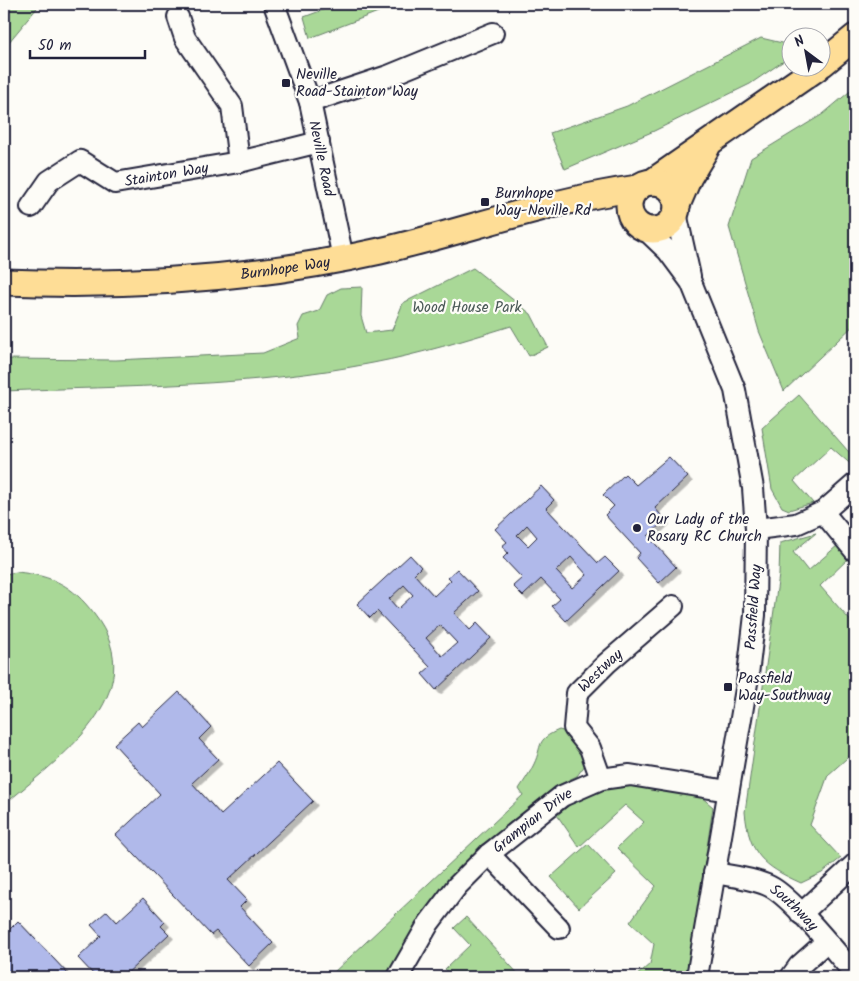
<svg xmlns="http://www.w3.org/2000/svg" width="859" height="981" font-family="Kalam,sans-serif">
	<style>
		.green { fill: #a9d897; stroke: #667d69 }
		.building { fill: #b0b9ea; stroke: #22223b; fill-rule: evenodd; filter: url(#shadow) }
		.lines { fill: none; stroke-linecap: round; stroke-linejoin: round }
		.minor-casing { stroke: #22223b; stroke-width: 24 }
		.major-casing { stroke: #22223b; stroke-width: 29 }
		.minor { stroke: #fdfcf7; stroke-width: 20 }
		.major { stroke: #fedd96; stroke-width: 25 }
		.poi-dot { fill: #22223b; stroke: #fdfcf7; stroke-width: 2 }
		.labels { text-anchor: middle; stroke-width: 4.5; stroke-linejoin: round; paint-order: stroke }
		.poi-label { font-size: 15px; fill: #22223b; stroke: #fdfcf7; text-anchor: start }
		.street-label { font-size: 15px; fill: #22223b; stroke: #fdfcf7 }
		.park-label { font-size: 15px; fill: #4a5957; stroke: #fdfcf7 }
	</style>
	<defs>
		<filter id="shadow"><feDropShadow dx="4.5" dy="4.5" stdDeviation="0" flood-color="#0004"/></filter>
	</defs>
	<rect width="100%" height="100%" fill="#fdfcf7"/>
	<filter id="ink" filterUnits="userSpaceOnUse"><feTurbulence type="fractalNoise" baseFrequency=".02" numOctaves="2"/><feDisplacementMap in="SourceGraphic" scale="10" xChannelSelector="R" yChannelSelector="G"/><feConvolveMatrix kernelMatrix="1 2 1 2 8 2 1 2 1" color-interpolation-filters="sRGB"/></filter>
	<g filter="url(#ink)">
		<path class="green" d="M4,4h28l5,4 -33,40z
			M339,4h60l-89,34 -6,-21z
			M761,38l30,7v11l-41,28 -96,47 -89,38 -15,-36 77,-27z
			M855,87v237l-71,67 -25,-60 -30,-104 22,-69 72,-44z
			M473,268l58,46 17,33 -19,9 -18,-30c-45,14 -91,28 -138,37 -122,24 -246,23 -369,28v-32l112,1 147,-7 37,-15 -2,-12 5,-10 16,-5 8,-16 14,-7 21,-1 -1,29 5,17 26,-3 11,-27z
			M799,395l56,64v9l-24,-21 -37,34 19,22 -24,7 -7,-3 -10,-18 -10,-61z
			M816,533l-23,19 15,19 30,-26 12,12 -30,29 35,40v125l-27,24 -18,50 31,33 -19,15 -21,10c-38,-17 -52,-29 -56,-71l34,-237 1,-32z
			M17,572c36,4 55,13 77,42 62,80 -37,145 -90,191v-231z
			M559,730l12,3 14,19v13l-8,11 -21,10 -92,79 -48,60 -27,52h-53l-3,-4 190,-178 -4,-6c5,-8 11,-16 15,-25 9,-19 1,-24 25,-34z
			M637,786l63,10 13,11 -25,170h-53l15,-13 4,-20 -24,-22 26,-36 -39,-38 27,-26 -19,-17 -46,42 -22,-32 28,-22 26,-6z
			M588,844l28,30 -37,34 -28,-31z
			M466,917l55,60h-40l-5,-5 -7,5h-16l-8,-8 25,-24 -16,-17z"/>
		<path class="building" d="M669,457l19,20 -33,31 10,12 -17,16 28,31 -17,16 -23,-25 4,-5 -35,-38 9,-9 -11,-11 22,-21 11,11z
			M541,486l13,14 -8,8 52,55 7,-6 14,14 -53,50 -14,-15 8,-7 -19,-20 -18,17 -10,-10 9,-8 -19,-20 5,-5 -6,-7 5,-4 -12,-13zM527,525l10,12 -9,9 -11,-11zM571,557l16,18 -15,13 -16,-17z
			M410,555l11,12 -7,7 20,22 17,-16 -3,-3 9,-8 21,22 -24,22 16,17 7,-7 14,15 -55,52 -14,-16 8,-7 -53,-56 -7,7 -13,-14zM404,585l9,10 -15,14 -9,-10zM440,625l17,18 -15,13 -16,-18z
			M179,692l32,35 -12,12 19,20 -26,24 29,32 56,-52 36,38 -85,79 19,20 -7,7 33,36 -24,23 -33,-35 -5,4 -95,-100 44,-41 -46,-50 24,-22 4,5z
			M143,898l22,24 -4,4 8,8 -46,43h-27l-18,-19 23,-22 -10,-11 16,-14 10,11z
			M18,921l51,54 -2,2h-63v-42z"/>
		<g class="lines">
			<g class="minor-casing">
				<g id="minor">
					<path id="s1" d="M274,4l36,98 33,156"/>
					<path d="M178,17l7,21 47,68 7,56"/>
					<path d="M310,102l78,-26 105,-43"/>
					<path id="s2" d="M31,207l18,-26 31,-20 35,22 124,-21 80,-20"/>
					<path d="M676,213l14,63"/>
					<path d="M646,230l22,21 23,31 44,108 18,98 3,41 -1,86 -8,68 -50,294"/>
					<path d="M823,512l32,39"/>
					<path d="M756,529l40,-5 27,-12 32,-28"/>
					<path id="s3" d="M601,779l-11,-31 -16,-20 3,-35 30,-30 66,-57"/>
					<path d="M489,854l70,74"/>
					<path id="s4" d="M714,873c18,3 36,5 53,12 23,9 69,68 88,89"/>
					<path d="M801,914l54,-50"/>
					<path id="s5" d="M398,977l31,-54 28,-37 32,-32 73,-58 39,-17 29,-4 98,16"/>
					<path d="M791,977l8,-11 27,-24"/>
				</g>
			</g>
			<g class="major-casing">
				<g id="major">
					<path d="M822,64l33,-27"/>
					<path d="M652,182l165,-114"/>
					<circle cx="653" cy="206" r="24"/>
					<path d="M677,205l12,-28 18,-30"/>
					<path id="s6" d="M4,282c126,5 252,-3 376,-31 86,-20 170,-51 258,-63"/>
				</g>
			</g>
			<use href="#minor" class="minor"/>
			<use href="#major" class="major"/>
		</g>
	</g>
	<g class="poi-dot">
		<rect x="281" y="78" width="10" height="10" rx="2.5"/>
		<rect x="480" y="197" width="10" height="10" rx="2.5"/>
		<circle cx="637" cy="528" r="5"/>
		<rect x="723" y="682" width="10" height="10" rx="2.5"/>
	</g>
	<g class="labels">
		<g class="poi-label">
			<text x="296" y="79">Neville<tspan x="296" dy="17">Road-Stainton Way</tspan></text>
			<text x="495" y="198">Burnhope<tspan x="495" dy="17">Way-Neville Rd</tspan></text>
			<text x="647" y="524">Our Lady of the<tspan x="647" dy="17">Rosary RC Church</tspan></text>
			<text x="738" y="683">Passfield<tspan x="738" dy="17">Way-Southway</tspan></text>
		</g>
		<g class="street-label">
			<text dy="5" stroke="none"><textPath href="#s1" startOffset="162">Neville Road</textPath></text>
			<text dy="5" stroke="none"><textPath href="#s2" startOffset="162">Stainton Way</textPath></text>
			<text dy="5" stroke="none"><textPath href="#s6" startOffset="282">Burnhope Way</textPath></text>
			<text transform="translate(753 607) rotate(-86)" y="5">Passfield Way</text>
			<text dy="5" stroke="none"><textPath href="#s3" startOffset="126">Westway</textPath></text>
			<text dy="5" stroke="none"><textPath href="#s5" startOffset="209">Grampian Drive</textPath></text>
			<text dy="5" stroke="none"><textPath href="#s4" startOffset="90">Southway</textPath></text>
		</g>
		<g class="park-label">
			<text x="467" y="312">Wood House Park</text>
		</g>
	</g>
	<rect width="859" height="981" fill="none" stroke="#fdfcf7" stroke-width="20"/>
	<rect x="10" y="10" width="839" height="961" fill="none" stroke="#22223b" stroke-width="2" filter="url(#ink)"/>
	<g transform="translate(806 52) rotate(328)"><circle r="24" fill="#fdfcf7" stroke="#a5a5ac"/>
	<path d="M0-4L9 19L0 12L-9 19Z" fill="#22223b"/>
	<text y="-8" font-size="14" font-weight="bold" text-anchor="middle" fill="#22223b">N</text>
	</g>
	<path d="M30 50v8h115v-8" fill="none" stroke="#22223b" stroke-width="2.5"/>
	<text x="38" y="50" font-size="15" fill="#22223b" stroke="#fdfcf7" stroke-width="4" paint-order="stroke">50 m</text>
</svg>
